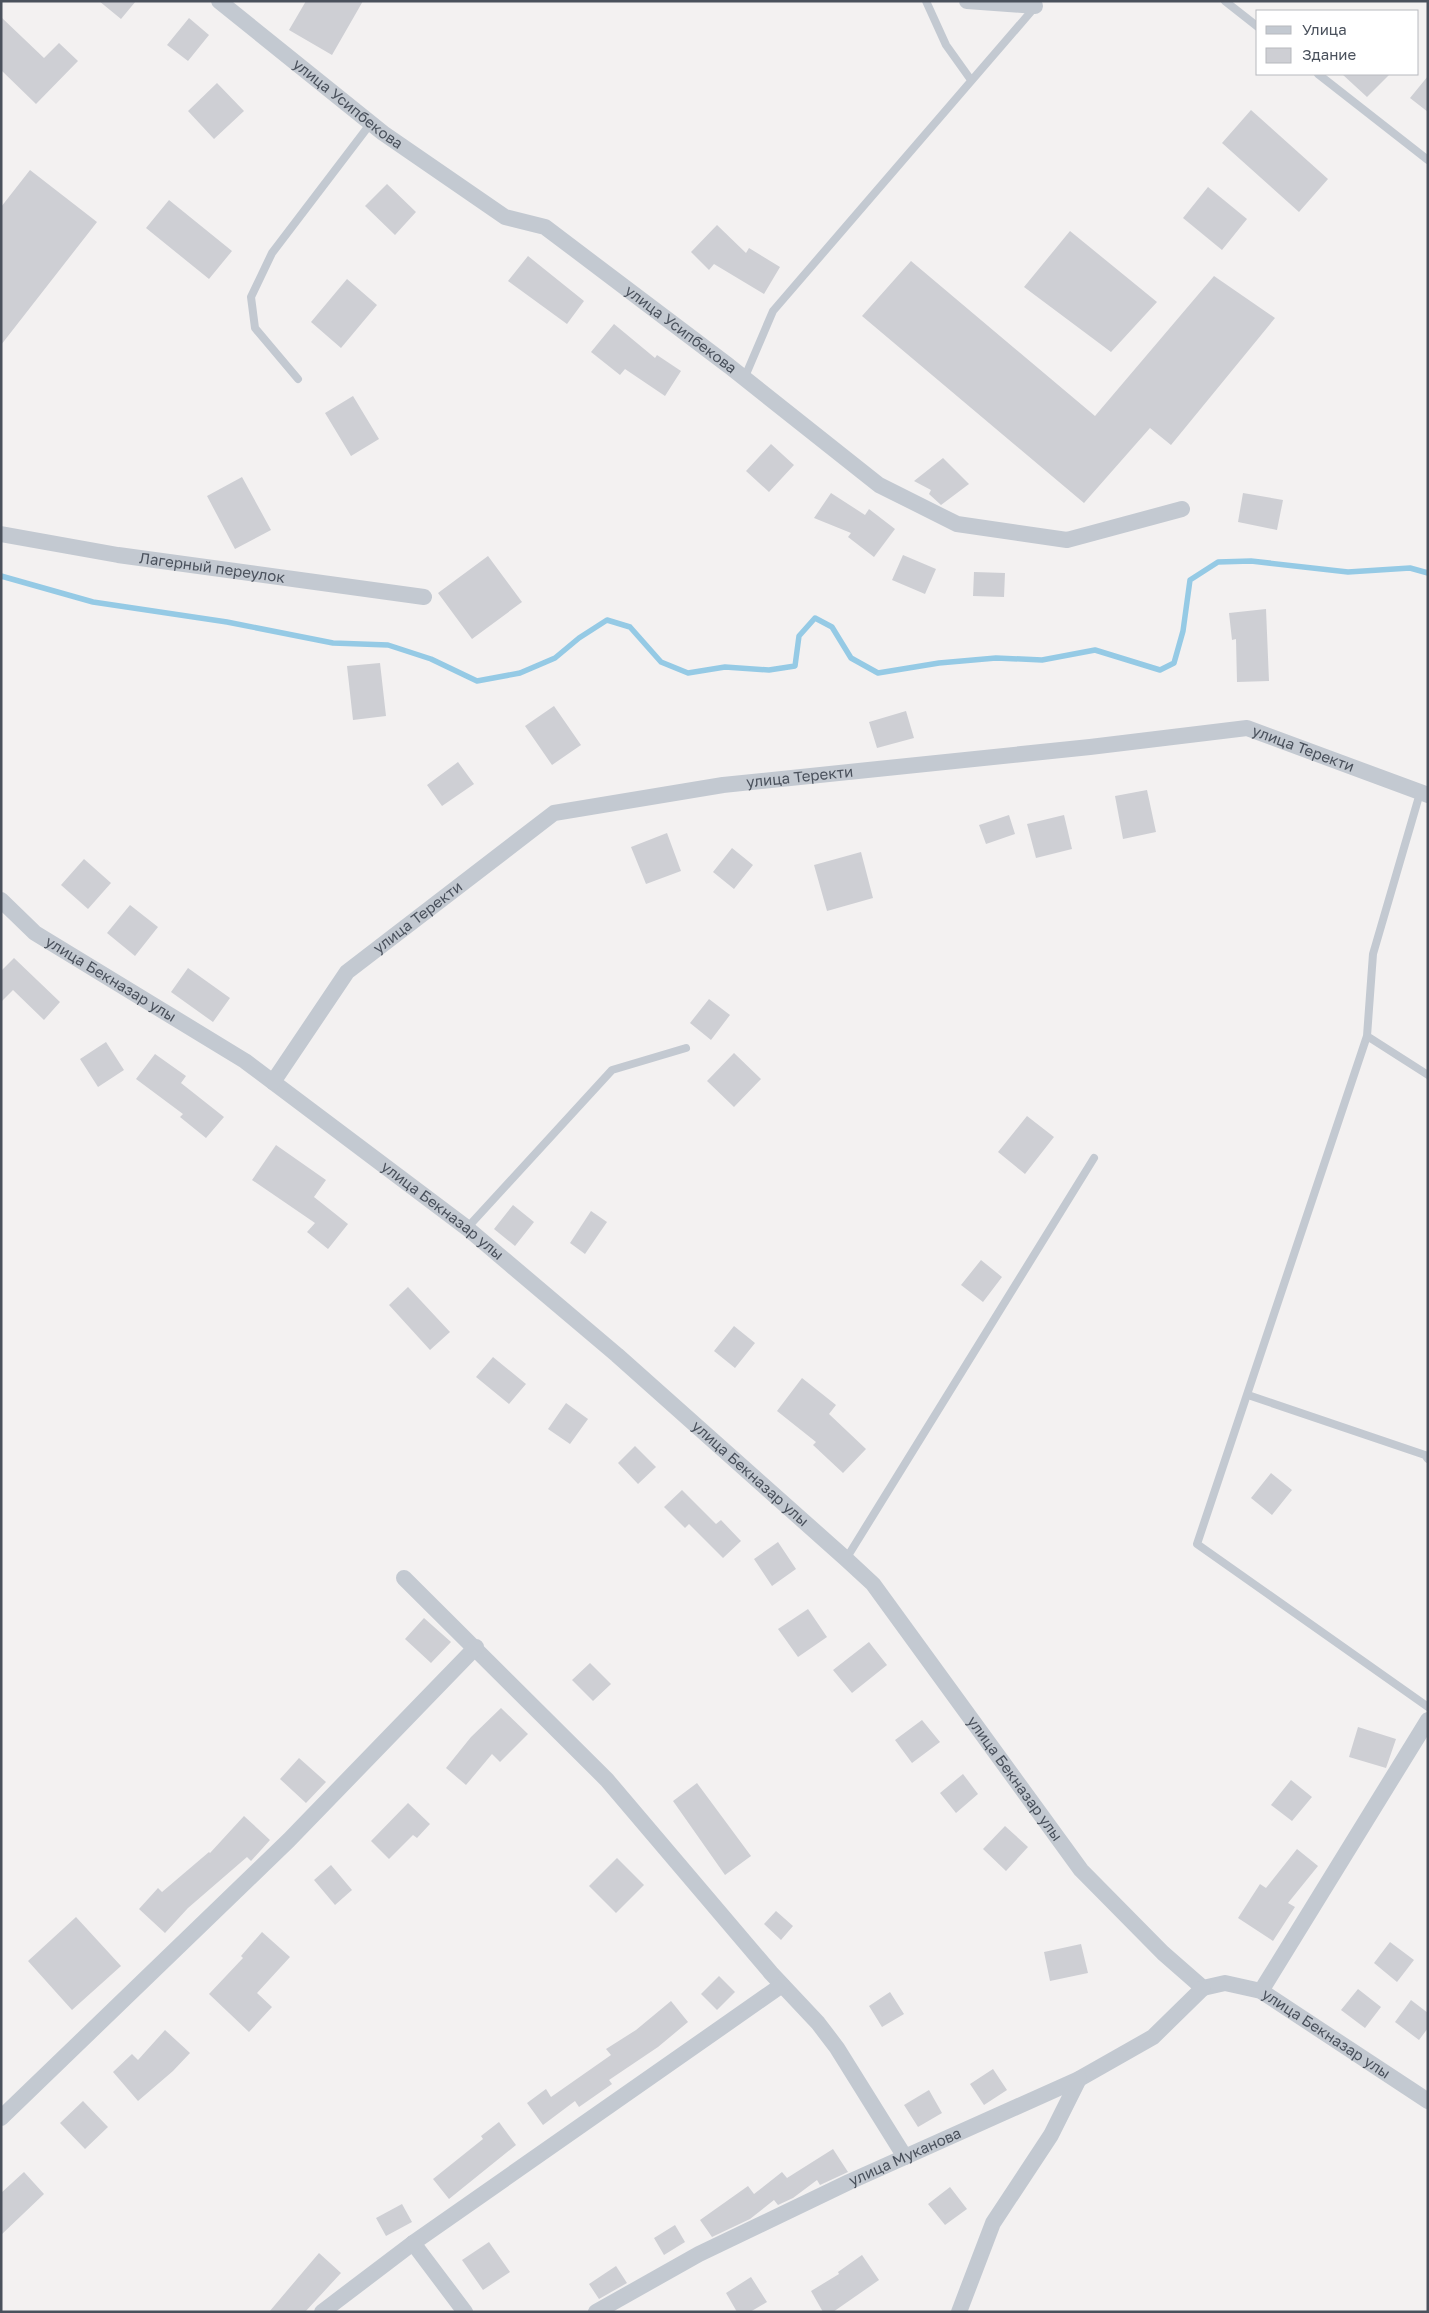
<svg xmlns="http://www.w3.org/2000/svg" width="1429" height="2313" font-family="'Golos Text',sans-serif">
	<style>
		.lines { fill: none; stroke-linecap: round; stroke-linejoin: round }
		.stream { stroke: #95cae5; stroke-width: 5.5 }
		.building { fill: #cecfd4 }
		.lane { stroke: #c3c9d1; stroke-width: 8 }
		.street { stroke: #c3c9d1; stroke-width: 16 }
		.labels { text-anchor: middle; stroke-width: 5; stroke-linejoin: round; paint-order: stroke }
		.street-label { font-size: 15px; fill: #4a515c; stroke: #fff }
	</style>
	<rect width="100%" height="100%" fill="#f3f1f1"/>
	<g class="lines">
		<path class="stream" d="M1,576l92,26 134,20 106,21 55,2 43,14 46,22 43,-8 35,-15 24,-20 28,-18 23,7 31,35 27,11 37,-6 44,3 26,-4 4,-30 16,-18 17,9 19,31 27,15 61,-10 57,-5 46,2 53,-10 65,20 14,-7 9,-32 7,-51 28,-18 33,-1 97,11 62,-4 18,5"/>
	</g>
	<path class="building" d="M99,1h37l-15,18z
		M306,1h57l-31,54 -43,-25z
		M1,17l43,41 15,-15 19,18 -42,43 -35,-34z
		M189,18l20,17 -21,26 -21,-16z
		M1342,74h48l-23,23z
		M1428,76v36l-18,-14z
		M217,83l27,28 -30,28 -26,-28z
		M1251,110l77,69 -29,33 -77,-69z
		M30,170l67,52 -96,123v-138z
		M387,184l29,28 -21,23 -30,-29z
		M1208,187l39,32 -25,31 -39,-32z
		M169,200l63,51 -23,28 -63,-51z
		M717,225l29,28 3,-5 31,19 -16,27 -50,-30 -5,6 -18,-18z
		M1070,231l87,71 -46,50 -87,-65z
		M528,256l56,45 -17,23 -59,-43z
		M911,261l184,155 119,-140 61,42 -104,127 -21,-17 -66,75 -222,-187z
		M347,279l30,26 -36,43 -30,-26z
		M614,324l41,34 2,-3 24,16 -16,25 -40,-27 -5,6 -29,-23z
		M353,396l26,43 -28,17 -26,-43z
		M771,444l23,21 -25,27 -23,-21z
		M943,458l26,26 -28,21 -12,-11 2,-4 -17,-9z
		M242,477l29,53 -36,19 -28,-53z
		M831,493l34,22 4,-6 26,20 -21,28 -26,-20 3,-4 -37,-15z
		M1243,493l40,7 -6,30 -39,-8z
		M903,555l33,14 -11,25 -33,-14z
		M488,556l34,46 -50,37 -34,-46z
		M974,572l31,1 -1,24 -31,-1z
		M1266,609l3,72 -32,1 -1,-43 -4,1 -3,-27z
		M380,663l6,53 -33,4 -6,-54z
		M554,706l27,39 -29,20 -27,-39z
		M906,711l8,27 -37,10 -8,-26z
		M458,762l16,22 -32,22 -15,-21z
		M1147,790l9,42 -33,7 -8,-43z
		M1009,815l6,19 -29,10 -7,-19z
		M1064,815l8,34 -36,9 -9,-34z
		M667,833l14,38 -35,13 -15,-37z
		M732,848l21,17 -19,24 -21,-17z
		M861,852l12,46 -46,13 -13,-46z
		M84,859l27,24 -23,26 -27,-24z
		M130,905l28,22 -23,29 -28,-23z
		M14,958l46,44 -16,18 -31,-30 -12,12v-31z
		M188,968l42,30 -17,24 -42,-30z
		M709,999l21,16 -19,25 -21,-17z
		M106,1042l18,28 -26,17 -18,-28z
		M734,1053l27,26 -27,28 -27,-26z
		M155,1054l31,22 -5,7 43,34 -18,21 -26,-21 3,-3 -47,-35z
		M1027,1116l27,21 -29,37 -27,-22z
		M276,1145l50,35 -12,17 34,27 -20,25 -21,-17 8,-9 -63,-43z
		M513,1205l21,17 -19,24 -21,-17z
		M591,1211l16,11 -22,32 -15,-11z
		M981,1260l21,17 -19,25 -22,-17z
		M408,1287l42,45 -20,18 -41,-45z
		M734,1326l21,17 -20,25 -21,-17z
		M493,1357l33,27 -17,20 -33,-27z
		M802,1378l34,27 -7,9 37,35 -23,24 -30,-28 3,-3 -39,-31z
		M566,1403l22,16 -18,25 -22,-15z
		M635,1446l21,21 -18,17 -20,-21z
		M1271,1473l21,17 -20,25 -21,-17z
		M682,1490l34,34 5,-4 20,21 -18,17 -34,-34 -4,4 -21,-21z
		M778,1542l18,27 -24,17 -18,-27z
		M808,1609l19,28 -29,20 -20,-28z
		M424,1618l27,24 -20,21 -26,-24z
		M869,1642l18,23 -35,28 -19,-23z
		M590,1663l21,21 -18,17 -21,-21z
		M501,1708l27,26 -28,28 -8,-8 -26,31 -20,-17 25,-31z
		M922,1720l18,22 -28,21 -17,-23z
		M1358,1727l38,12 -10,29 -37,-11z
		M299,1758l27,24 -20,21 -26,-24z
		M963,1774l15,20 -22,19 -16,-20z
		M1291,1780l21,17 -20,24 -21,-16z
		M697,1783l54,73 -26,19 -52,-74z
		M408,1803l22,21 -13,14 -4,-3 -24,24 -18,-18z
		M244,1816l26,24 -19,21 -4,-4 -59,51 -23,25 -26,-24 19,-21 4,4 47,-40 1,1z
		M1005,1826l23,21 -22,24 -23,-22z
		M1297,1849l21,17 -30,37 7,4 -22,34 -35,-23 22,-34 6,4z
		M617,1858l27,27 -28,28 -27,-27z
		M331,1865l21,25 -17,15 -21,-25z
		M776,1911l17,15 -12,14 -17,-16z
		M76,1917l45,49 -49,44 -44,-49z
		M262,1932l28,25 -33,36 15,14 -23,25 -40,-38 34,-36 -2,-2z
		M1390,1942l24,18 -17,22 -23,-19z
		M1081,1944l7,29 -38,8 -6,-29z
		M719,1976l16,16 -18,18 -16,-16z
		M1358,1989l23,18 -16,21 -24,-18z
		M890,1992l14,22 -22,13 -13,-21z
		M1411,2000l17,13v15l-9,12 -24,-18z
		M671,2001l17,21 -30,25 -49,33 3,4 -33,23 -4,-6 -32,24 -16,-22 19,-14 5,8 60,-42 -5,-6 30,-19z
		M165,2030l25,23 -17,18 -35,30 -25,-29 19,-18 6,6z
		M993,2069l14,21 -23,15 -14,-21z
		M929,2090l13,23 -24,14 -14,-22z
		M83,2101l25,26 -23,22 -25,-26z
		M499,2122l17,23 -67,54 -16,-20 50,-40 -2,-3z
		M833,2149l15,23 -28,13 -3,-5 -24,18 -15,7 -4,-5 -24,19 -38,18 -12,-17 48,-34 6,8 28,-22 5,6z
		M24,2172l20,22 -43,41v-42z
		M950,2187l17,22 -22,16 -17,-21z
		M402,2204l10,18 -26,14 -10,-18z
		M675,2225l10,17 -21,13 -10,-17z
		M489,2242l21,30 -27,18 -21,-30z
		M319,2253l22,20 -36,39h-36z
		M862,2255l17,25 -46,32h-10l-12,-21 28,-17 -1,-2z
		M616,2266l11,17 -28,16 -10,-15z
		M751,2277l16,25 -17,10h-13l-11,-19z"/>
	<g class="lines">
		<path class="lane" d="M926,1l20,44 25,35
			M1225,1l33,26
			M1318,74l110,86
			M298,379l-43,-51 -4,-31 21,-44 99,-130
			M744,379l29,-68 262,-304
			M1420,793l-47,161 -6,82 -170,508 231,163
			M1367,1036l61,39
			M467,1228l145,-158 74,-22
			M1248,1395l177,60 3,4
			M846,1559l248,-401"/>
		<g class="street">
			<path id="s1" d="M219,1l164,132 122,84 40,10 184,139 150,119 78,39 110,16 115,-31"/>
			<path d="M967,1l68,5"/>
			<path id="s2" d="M1,534l117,21 306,42"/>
			<path id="s3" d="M1,900l34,33 210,128 222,167 150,127 229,204 27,25 208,286 82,83 40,35 22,-5 36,8 167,110"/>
			<path id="s4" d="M273,1082l74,-110 207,-159 169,-28 367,-38 157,-19 181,67"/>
			<path d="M404,1578l203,202 164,193 47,50 19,25 68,109"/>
			<path d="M1261,1991l167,-271"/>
			<path d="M1,2118l288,-278 187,-193"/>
			<path d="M413,2243l52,69"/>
			<path d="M322,2312l91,-69 369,-258"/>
			<path id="s5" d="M596,2312l103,-58 150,-72 230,-103 74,-42 50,-49"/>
			<path d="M959,2312l34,-89 58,-88 28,-56"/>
		</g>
	</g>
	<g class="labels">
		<g class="street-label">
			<text dy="5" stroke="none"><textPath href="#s1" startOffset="165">улица Усипбекова</textPath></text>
			<text dy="5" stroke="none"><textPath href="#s1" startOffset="570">улица Усипбекова</textPath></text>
			<text dy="5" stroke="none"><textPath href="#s2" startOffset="214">Лагерный переулок</textPath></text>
			<text dy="5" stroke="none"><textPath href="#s4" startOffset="1152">улица Теректи</textPath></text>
			<text dy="5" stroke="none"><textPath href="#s4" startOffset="642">улица Теректи</textPath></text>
			<text dy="5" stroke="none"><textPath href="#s4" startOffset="222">улица Теректи</textPath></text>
			<text dy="5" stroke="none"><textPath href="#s3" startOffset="136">улица Бекназар улы</textPath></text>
			<text dy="5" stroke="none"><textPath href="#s3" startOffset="541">улица Бекназар улы</textPath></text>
			<text dy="5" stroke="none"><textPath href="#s3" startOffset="946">улица Бекназар улы</textPath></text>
			<text dy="5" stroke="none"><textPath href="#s3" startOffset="1352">улица Бекназар улы</textPath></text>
			<text dy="5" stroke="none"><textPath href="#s3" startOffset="1772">улица Бекназар улы</textPath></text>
			<text dy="5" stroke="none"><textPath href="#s5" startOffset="346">улица Муканова</textPath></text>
		</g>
	</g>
	<rect width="1429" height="2313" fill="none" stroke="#4a515c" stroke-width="5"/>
	<rect x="1256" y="10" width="162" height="65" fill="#ffffff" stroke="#b7b9be"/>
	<rect x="1266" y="26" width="25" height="8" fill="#c3c9d1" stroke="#b7b9be"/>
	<text x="1302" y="35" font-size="15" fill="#4a515c">Улица</text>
	<rect x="1266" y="48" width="25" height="15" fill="#cecfd4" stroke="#b7b9be"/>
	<text x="1302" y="60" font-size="15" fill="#4a515c">Здание</text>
</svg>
